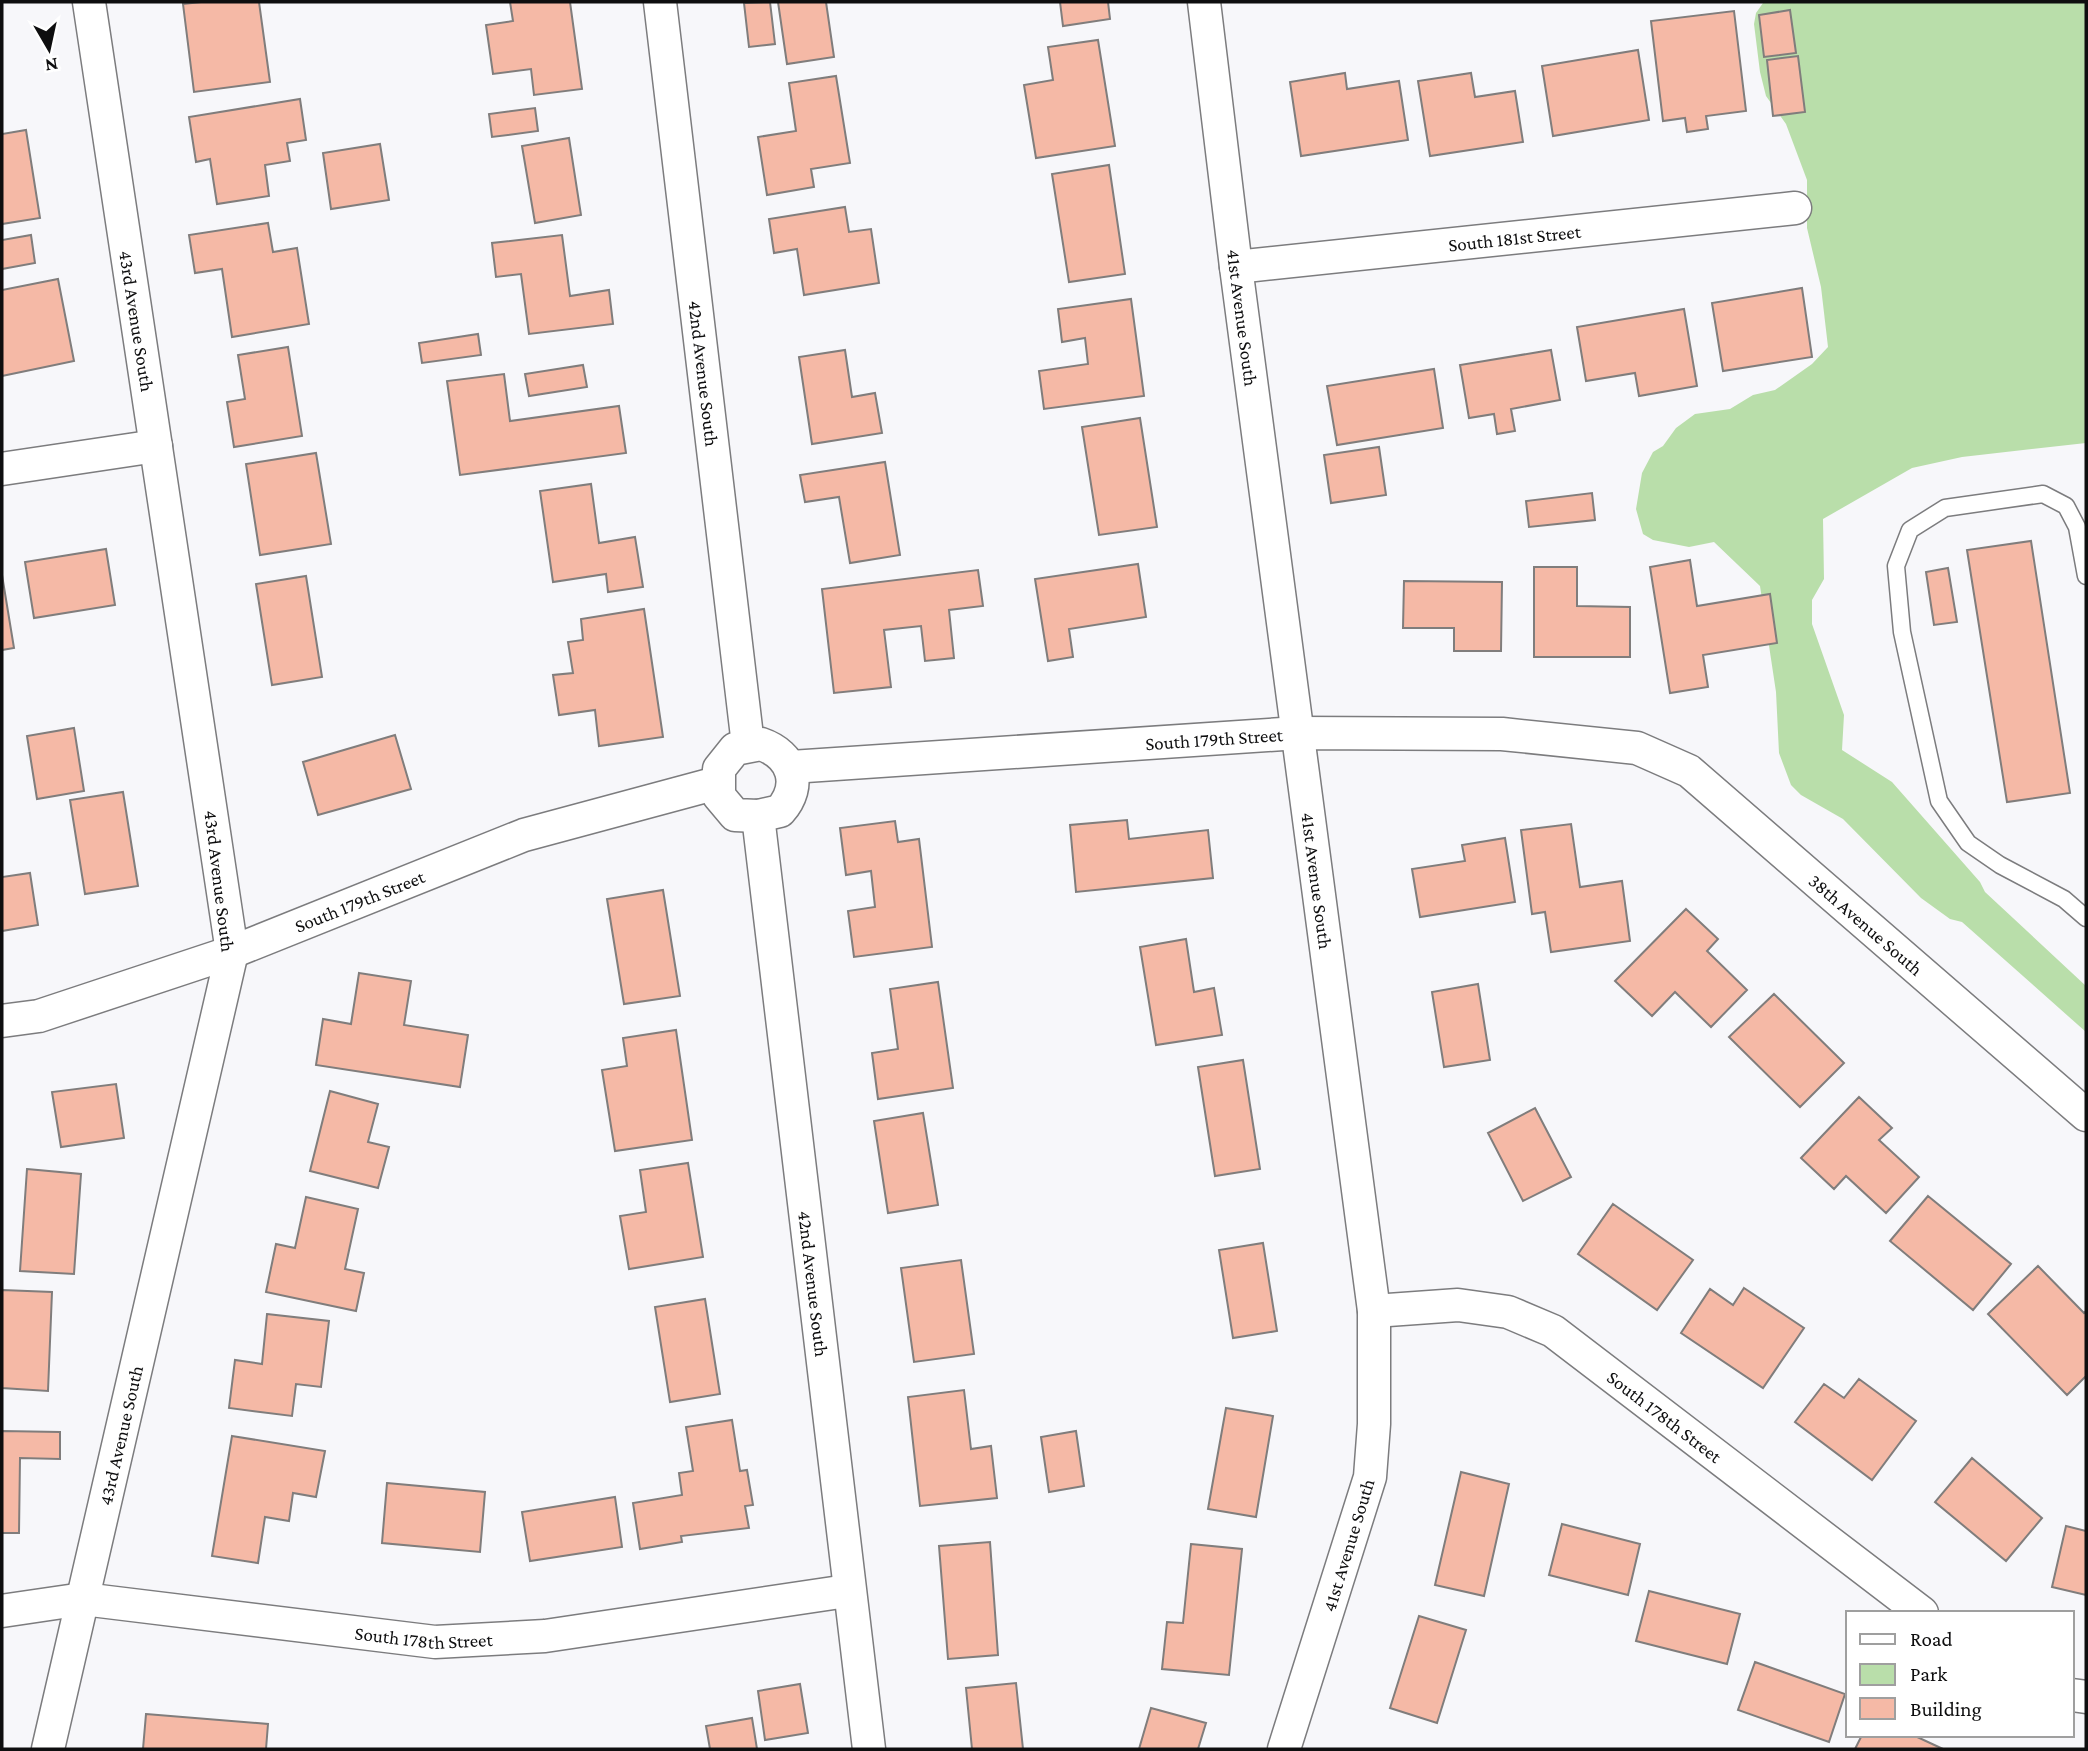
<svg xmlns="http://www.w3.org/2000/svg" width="2088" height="1751" font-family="'Crimson Pro',serif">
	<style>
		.green { fill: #b9deaa }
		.building { fill: #f5b9a6; stroke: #807d7c; stroke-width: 2 }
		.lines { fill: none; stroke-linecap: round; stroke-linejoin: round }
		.lane-casing { stroke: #7c7c7e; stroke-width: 19 }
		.street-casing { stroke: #7c7c7e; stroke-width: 35 }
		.lane { stroke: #fff; stroke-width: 16 }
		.street { stroke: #fff; stroke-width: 32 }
		.labels { text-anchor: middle; stroke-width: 6; stroke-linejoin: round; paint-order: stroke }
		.street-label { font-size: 19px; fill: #0e0e0f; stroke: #fff }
	</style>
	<rect width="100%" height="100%" fill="#f7f7fa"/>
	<path class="green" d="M2086,2v441l-124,14 -50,11 -89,51 1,60 -12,21v24l32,91 -2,35 50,32 88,100 5,10 101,94v46l-124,-110 -12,-3 -29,-21 -78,-79 -42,-24 -10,-10 -12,-32 -3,-61 -16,-106 -46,-44 -25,5 -36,-7 -10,-6 -7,-25 6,-36 11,-21 10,-6 13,-18 19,-14 35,-5 23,-14 22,-5 37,-26 16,-17 -7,-60 -14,-59v-48l-21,-56 -20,-28 -6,-24 -6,-48 2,-11 7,-10z"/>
	<path class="building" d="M201,2h58l11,80 -76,10 -11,-88z
		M510,2h60l12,87 -48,6 -3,-26 -38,5 -7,-49 27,-4z
		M770,2l5,42 -26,3 -5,-44z
		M778,2h48l8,55 -47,7z
		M1060,2h48l2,17 -47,7z
		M1790,10l6,43 -32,4 -5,-42z
		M1734,11l12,100 -40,5 2,13 -21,3 -2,-14 -22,3 -12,-100z
		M1098,40l17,106 -79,12 -12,-73 29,-5 -5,-33z
		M1638,50l11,70 -96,16 -11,-70z
		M1798,56l7,56 -32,4 -6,-56z
		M1345,73l2,16 52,-8 9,59 -107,16 -11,-74z
		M1471,73l4,24 40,-6 8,51 -93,14 -12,-75z
		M836,76l14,87 -39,6 3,18 -47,8 -9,-58 38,-6 -7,-48z
		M300,99l6,41 -19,3 3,18 -25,4 4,31 -52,8 -7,-45 -14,3 -7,-45z
		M535,108l3,23 -46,6 -3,-23z
		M26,130l14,88 -38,6v-90z
		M569,138l12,77 -46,8 -13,-77z
		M380,144l9,56 -58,9 -8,-56z
		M1109,165l16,109 -56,8 -17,-108z
		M845,207l4,25 22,-3 8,54 -75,12 -7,-46 -23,4 -5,-34z
		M268,223l5,29 24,-4 12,76 -77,13 -10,-68 -27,4 -6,-38z
		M31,235l4,28 -33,6v-29z
		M562,235l8,61 39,-6 4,34 -84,10 -8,-60 -25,3 -4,-34z
		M58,279l16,82 -72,15v-86z
		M1802,288l10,69 -89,14 -11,-68z
		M1131,299l13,97 -100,13 -5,-38 49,-7 -3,-26 -23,4 -4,-33z
		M1684,309l13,77 -58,10 -4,-23 -49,8 -9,-54z
		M478,334l3,21 -59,8 -3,-20z
		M288,347l14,89 -68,11 -7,-45 18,-3 -7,-44z
		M845,350l7,47 23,-4 7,40 -70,11 -13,-87z
		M1551,350l9,50 -49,9 4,22 -18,3 -3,-20 -25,4 -9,-53z
		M583,365l4,22 -58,9 -4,-22z
		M1434,369l9,59 -106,17 -10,-59z
		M504,374l6,47 109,-15 7,47 -166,22 -13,-94z
		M1140,418l17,109 -58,8 -17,-108z
		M1379,447l7,48 -55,8 -7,-48z
		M316,453l15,91 -71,11 -14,-91z
		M885,462l15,93 -50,8 -11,-66 -34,5 -5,-27z
		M591,484l8,59 36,-6 8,50 -35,5 -2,-18 -53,8 -13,-91z
		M1592,493l3,27 -66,7 -3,-26z
		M2031,541l39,252 -63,9 -40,-252z
		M106,549l9,56 -81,13 -9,-56z
		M1690,560l7,46 73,-12 7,49 -74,12 5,32 -38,6 -20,-126z
		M1138,564l8,53 -77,12 4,28 -25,4 -13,-82z
		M1534,567h43v39l53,1v50h-96z
		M1948,568l9,54 -23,3 -8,-53z
		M978,570l5,36 -34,4 5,48 -29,3 -4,-35 -37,4 7,57 -57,6 -12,-104z
		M2,575l12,73 -12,2z
		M306,576l16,101 -50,8 -16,-101z
		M1404,581l98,1 -1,69h-47v-23h-51z
		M644,609l19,128 -64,9 -4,-36 -36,5 -6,-40 20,-2 -5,-31 15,-2 -2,-21z
		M74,728l10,63 -47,8 -10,-63z
		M395,735l16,54 -93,26 -15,-53z
		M123,792l15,94 -53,8 -15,-94z
		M1127,820l2,19 79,-9 5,48 -137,14 -6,-67z
		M895,821l3,21 21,-3 13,108 -78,10 -6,-46 27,-4 -4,-36 -25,4 -6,-47z
		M1571,824l9,63 42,-6 8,60 -79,11 -6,-40 -13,2 -11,-84z
		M1505,838l10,64 -95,15 -8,-48 53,-8 -3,-16z
		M30,873l8,52 -36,6v-54z
		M663,890l17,106 -56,8 -17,-105z
		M1686,909l32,30 -11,12 40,39 -36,37 -36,-35 -23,24 -37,-35z
		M1186,939l8,53 20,-4 8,47 -66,10 -16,-98z
		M359,973l52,8 -7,44 64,10 -8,52 -144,-22 7,-46 28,5z
		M938,982l15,106 -75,11 -6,-46 26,-4 -8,-60z
		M1478,984l12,76 -46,7 -12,-75z
		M1774,994l70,69 -44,44 -71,-70z
		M676,1030l16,110 -77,11 -13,-81 25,-4 -4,-28z
		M1243,1060l17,109 -45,7 -17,-109z
		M116,1084l8,54 -63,9 -9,-55z
		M330,1091l48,13 -10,38 21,5 -11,41 -68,-17z
		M1859,1097l33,31 -13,12 40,37 -33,36 -40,-37 -12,13 -33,-31z
		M1535,1108l36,69 -48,24 -35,-68z
		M923,1113l15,92 -50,8 -14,-92z
		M688,1163l15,94 -74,12 -9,-53 26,-4 -6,-42z
		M27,1169l54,5 -7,100 -54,-3z
		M1928,1196l83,68 -38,46 -83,-69z
		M306,1197l52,12 -13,60 19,4 -8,38 -90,-19 10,-48 19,4z
		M1613,1204l80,56 -36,50 -79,-56z
		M1263,1243l14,88 -44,7 -14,-88z
		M961,1260l13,94 -60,8 -13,-94z
		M2038,1266l46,47 2,-2v65l-19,19 -79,-81z
		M1744,1288l60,40 -41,60 -82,-55 29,-44 23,16z
		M2,1290l50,2 -4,99 -46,-3z
		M705,1299l15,95 -50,8 -15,-95z
		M267,1314l62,7 -8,66 -25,-3 -4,32 -63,-8 6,-48 27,4z
		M1859,1379l57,42 -44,59 -77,-58 29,-38 20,14z
		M964,1390l7,59 20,-3 6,52 -77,8 -12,-109z
		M1226,1408l47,8 -17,101 -48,-8z
		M732,1420l8,51 7,-1 6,35 -8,1 4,22 -68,8 1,6 -42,7 -7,-46 49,-8 -3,-22 14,-2 -7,-44z
		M2,1431l58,1v27l-40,-1 -1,75h-17z
		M1076,1431l8,55 -35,6 -8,-55z
		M232,1436l93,15 -9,46 -23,-4 -4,28 -24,-4 -7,46 -46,-7z
		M1972,1458l70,60 -36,43 -71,-59z
		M1461,1472l48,12 -25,112 -49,-11z
		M387,1483l98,9 -5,60 -98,-9z
		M615,1497l7,50 -92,14 -8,-49z
		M1562,1524l78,20 -12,51 -79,-20z
		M2066,1526l20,5v64l-34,-8z
		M990,1542l8,113 -50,4 -9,-113z
		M1191,1544l51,5 -13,126 -67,-6 5,-47 16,1z
		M1649,1591l91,23 -13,50 -91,-23z
		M1419,1616l47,14 -29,93 -47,-15z
		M1755,1662l90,32 -16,48 -91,-32z
		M1016,1683l7,66h-51l-6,-61z
		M800,1684l8,49 -43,7 -7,-49z
		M1151,1708l55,15 -8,26h-59z
		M146,1714l122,10 -2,25h-123z
		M752,1718l5,31h-47l-4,-23z
		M1862,1735h51l30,14h-88z"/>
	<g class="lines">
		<g class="lane-casing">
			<path id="lane" d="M2086,576l-9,-49 -11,-21 -23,-12 -98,14 -35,22 -14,36 6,66 37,169 29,42 32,22 64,34 22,19"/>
		</g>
		<g class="street-casing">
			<g id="street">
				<path id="s1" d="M660,2l88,743"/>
				<path id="s2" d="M1204,2l32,265 138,1044v113l-4,53 -86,272"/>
				<path id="s3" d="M1236,267l559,-59"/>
				<path d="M2,469l154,-23"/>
				<path d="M761,744c32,11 42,41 19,67l-22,5 -23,-1 -16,-19v-27l16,-20z"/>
				<path id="s4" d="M791,767l507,-34 204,1 135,14 52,23 397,344"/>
				<path id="s5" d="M758,816l111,933"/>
				<path id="s6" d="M2,1021l37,-5 193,-64 292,-117 193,-52"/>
				<path id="s7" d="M1374,1311l84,-6 50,7 45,19 369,282"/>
				<path id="s8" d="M2,1611l81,-12 352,43 110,-6 302,-45"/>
				<path d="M2072,1695l14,2"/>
				<path id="s9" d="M48,1749l184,-797 -143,-950"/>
			</g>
		</g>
		<use href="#lane" class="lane"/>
		<use href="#street" class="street"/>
	</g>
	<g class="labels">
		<g class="street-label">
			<text dy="7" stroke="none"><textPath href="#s3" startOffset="280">South 181st Street</textPath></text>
			<text dy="7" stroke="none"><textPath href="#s2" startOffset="318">41st Avenue South</textPath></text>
			<text transform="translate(137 321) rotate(81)" y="7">43rd Avenue South</text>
			<text dy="7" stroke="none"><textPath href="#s1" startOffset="374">42nd Avenue South</textPath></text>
			<text dy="7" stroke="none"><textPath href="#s4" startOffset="424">South 179th Street</textPath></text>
			<text dy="7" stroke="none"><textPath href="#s2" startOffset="886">41st Avenue South</textPath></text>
			<text transform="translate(220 881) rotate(83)" y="7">43rd Avenue South</text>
			<text dy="7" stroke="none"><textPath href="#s6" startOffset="378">South 179th Street</textPath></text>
			<text dy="7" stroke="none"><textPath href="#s4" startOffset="1139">38th Avenue South</textPath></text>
			<text dy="7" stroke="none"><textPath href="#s5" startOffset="471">42nd Avenue South</textPath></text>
			<text dy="7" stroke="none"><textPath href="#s7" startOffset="324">South 178th Street</textPath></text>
			<text dy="7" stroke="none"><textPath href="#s9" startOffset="322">43rd Avenue South</textPath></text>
			<text transform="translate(1348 1545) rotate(-73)" y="7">41st Avenue South</text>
			<text dy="7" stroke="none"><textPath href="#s8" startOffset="425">South 178th Street</textPath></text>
		</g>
	</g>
	<rect width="2088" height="1751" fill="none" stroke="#0e0e0f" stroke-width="7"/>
	<rect x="1846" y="1611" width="228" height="126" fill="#ffffff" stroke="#9f9f9f" stroke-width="2"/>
	<rect x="1860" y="1634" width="35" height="10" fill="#ffffff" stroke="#9f9f9f" stroke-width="2"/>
	<text x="1910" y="1646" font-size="21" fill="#0e0e0f">Road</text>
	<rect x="1860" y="1664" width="35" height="21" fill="#b9deaa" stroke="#9f9f9f" stroke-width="2"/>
	<text x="1910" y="1681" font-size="21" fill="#0e0e0f">Park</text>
	<rect x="1860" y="1698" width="35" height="21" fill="#f5b9a6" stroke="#9f9f9f" stroke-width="2"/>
	<text x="1910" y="1716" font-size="21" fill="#0e0e0f">Building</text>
	<g transform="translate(49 49) rotate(171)" stroke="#ffffff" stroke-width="5" paint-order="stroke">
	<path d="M0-5L12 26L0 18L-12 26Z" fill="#0e0e0f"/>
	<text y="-10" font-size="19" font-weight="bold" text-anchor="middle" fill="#0e0e0f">N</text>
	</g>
</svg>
